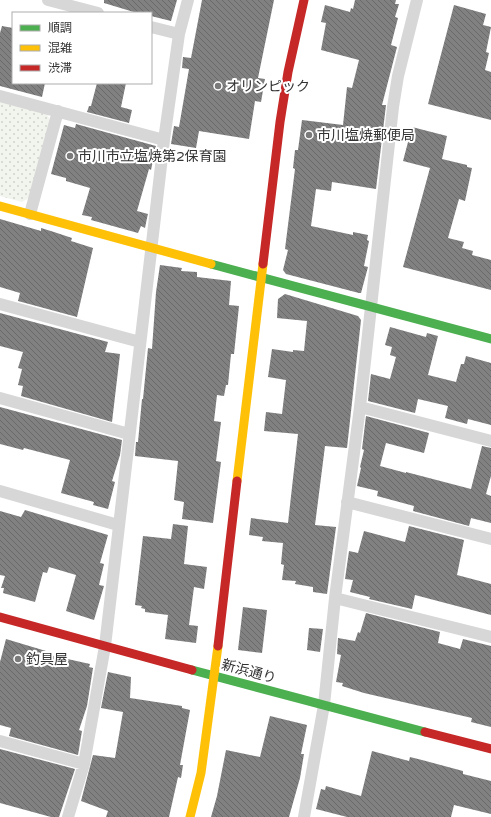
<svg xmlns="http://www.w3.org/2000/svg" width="491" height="817" font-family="'Varela Round','Noto Sans JP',sans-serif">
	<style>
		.park { fill: url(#park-dots) }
		.building { fill: url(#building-back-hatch) }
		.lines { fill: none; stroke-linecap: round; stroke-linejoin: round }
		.street { stroke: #d7d7d7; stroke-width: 12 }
		.fast { stroke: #4caf50; stroke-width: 9 }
		.slow { stroke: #ffc107; stroke-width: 9 }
		.jam { stroke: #c62828; stroke-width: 9 }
		.poi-dot { fill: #7a7a7a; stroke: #fff; stroke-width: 1.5 }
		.labels { text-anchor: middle; stroke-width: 4; stroke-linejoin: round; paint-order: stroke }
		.poi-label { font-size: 14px; fill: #333; stroke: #fff; text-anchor: start }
		.street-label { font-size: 14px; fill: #333; stroke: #fff }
	</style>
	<defs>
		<pattern id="park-dots" width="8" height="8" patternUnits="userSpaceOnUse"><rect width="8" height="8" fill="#f1f5ed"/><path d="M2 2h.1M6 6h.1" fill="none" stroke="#cfd2cc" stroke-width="1.8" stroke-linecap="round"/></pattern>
		<pattern id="building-back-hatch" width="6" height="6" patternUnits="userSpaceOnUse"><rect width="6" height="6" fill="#818181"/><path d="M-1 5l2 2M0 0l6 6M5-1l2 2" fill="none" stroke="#6a6a6a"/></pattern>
	</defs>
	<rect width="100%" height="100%" fill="#fff"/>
	<path class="park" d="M0,101l47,13 3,6 -21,78 -7,4 -22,-6z"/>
	<path class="building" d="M104,0h73l-6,21 -20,-5v-3h-14l-33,-10z
		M202,0h72l-16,78 7,1 -4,23 -6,-1 -6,38 -50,-8 -3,17 -25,-4 3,-18 5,1 10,-58 -7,-1 1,-11 8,1z
		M355,0h41l-1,4h4l-4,13 3,1 -7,27 6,2 -15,58h4l-10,84 -44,-7 -1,9 -15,-2 -5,37 42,9v-3l15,3 -1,5 2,1 -5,25 4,1 -7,26h-2l-73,-19 -3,-4 5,-20 -3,-1 10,-80 -2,-1 2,-18h3l4,-30 41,5 4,-38 5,1 7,-28 -38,-10 5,-27 -5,-1 4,-17 25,7 1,-4 2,1z
		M454,5l32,9 -3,11 8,2 -5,25 3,1 -4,17 6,2v48l-63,-16z
		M2,26l11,2v55h32l-3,14 -42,-11v-53z
		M97,83h29l-5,24 11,3 -3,13 -42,-11 2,-6h2z
		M76,124l80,22 -5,24 -2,-1 -12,42 11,3 -1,4 -2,10 -4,-2 -3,7 -47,-13 1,-3 -10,-2 8,-27 -24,-7v-3l-15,-4 13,-49 11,3z
		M412,127l35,9 -5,23 25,6v2l5,1 -7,33 -6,-2 -11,39 16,4 -2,6 11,3 -1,4 19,5v30l-88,-23 27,-99 -27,-7z
		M0,219l41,12v-3l13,4 18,6 -1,3 22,7 -16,69 -59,-16 2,-8 -20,-6z
		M160,265l22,3 -1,3 16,1v5l34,4 -2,24 10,1 -5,48h-3l-3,31h-2l-2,11 -7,-1 -3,26 7,1 -5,39 5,1 -8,61 -31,-4 2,-17 -10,-2 4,-39 -43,-5 1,-14h2l4,-43h1l5,-51 4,1 4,-57z
		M285,294l73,22 3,4 -14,128 -22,-2 -10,79 21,2 -9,67 -14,-2v-5l-18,-3 1,-3 -14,-1 2,-15 -3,-1 2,-21 -21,-2 1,-4 -14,-2 2,-17 37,5 10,-89 -34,-3 2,-19 16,2 4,-34 -18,-3 4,-28 21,3v-2l11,1 3,-30 -30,-3 1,-19z
		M0,313l108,29 -3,10 15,2 -8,68 -91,-26 2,-10 -5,-1 4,-16 -4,-1 5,-16 -23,-6z
		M390,327l36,10 1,-4 11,3 -10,39 28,7 5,-18h3l2,-8 25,7v62l-23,-6 -1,5 -22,-6 3,-12 -30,-7 -3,14 -47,-12 3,-27 19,5 6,-22 -6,-2 2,-8 -7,-2z
		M0,407l122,33 -2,15 -8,26 3,1 -7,27 -15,-4 1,-3 -33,-9 9,-33 -46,-12 -1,2 -23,-6z
		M366,416l63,17 -5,20 -38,-10 -6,23 26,7v-1l65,17 11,-43 9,2v28l-5,18 5,2v27l-20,-5 -2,8 -56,-15 1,-5 -37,-10 1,-5 -21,-5 4,-18 -1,-1 4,-17 -2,-1z
		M25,510l83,25 -8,28 4,1 -5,21 5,1 -10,34 -28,-9 10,-36 -27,-8 -2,6 -4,-1 -8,30 -32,-9 1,-5h-3l4,-12 -5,-1v-64l21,6z
		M173,524l15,2 -4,38 23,3 -3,22 -10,-2 -5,38 9,1 -2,17 -31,-4 3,-24 -23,-3v-3l-4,-1 1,-2 -7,-1 8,-69 28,3z
		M409,526l55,14 -7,35 34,9v31l-76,-20 -3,14 -43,-10 1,-2 -20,-5 3,-12 -8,-1 4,-28 9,2 6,-22 41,11z
		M243,607l24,3 -5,43 -24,-3z
		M366,613l74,19 -2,11 22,6 3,-10 28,7v81l-20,-5 1,-4 -108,-25 -22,-7 1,-3 -7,-1 5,-27 -4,-1 1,-16 17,3 3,-9 2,1z
		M309,628l14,1 -3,23 -13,-2z
		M6,639l40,12 -1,3 45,10 -1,3 4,1 -6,38 -8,24 3,1 -4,24 -69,-19 2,-8 -11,-3v-63z
		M108,672l23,5 -1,21 52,8v2l8,2 -10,55h3l-2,13 -3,-1 -9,40h-63l2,-6 -27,-10 12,-46 22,3 8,-46 -22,-4z
		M270,716l37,9 -6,29h3l-4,24 -11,39h-78l6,-21 9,-46 34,7z
		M0,749l75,20 -16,48h-8l-51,-14z
		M372,751l37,10 1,-4 12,3 41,11v3l28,7v33l-37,-9 -3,12h-104l-31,-8 5,-20 4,1 1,-4 35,10z"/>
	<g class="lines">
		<path class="street" d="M48,0l50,13
			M151,27l28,7
			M0,96l164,44
			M30,214l28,-103
			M0,304l140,38
			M0,398l129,36
			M360,407l131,34
			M0,491l118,34
			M347,502l144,37
			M335,598l156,39
			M0,741l84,23
			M68,817l16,-53 21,-118 59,-506 15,-106 9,-34
			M304,817l20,-112 11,-107 25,-191 33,-300 5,-31 19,-76"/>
		<path class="fast" d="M211,264l280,75
			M192,670l233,62"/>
		<path class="slow" d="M0,206l211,58
			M237,481l26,-217
			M190,817l11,-44 17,-127"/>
		<path class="jam" d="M263,264l17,-142 8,-50 16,-72
			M0,617l192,53
			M218,646l19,-165
			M425,732l66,17"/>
	</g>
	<g class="poi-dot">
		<circle cx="218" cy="86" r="4"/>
		<circle cx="309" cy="135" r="4"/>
		<circle cx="70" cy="156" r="4"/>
		<circle cx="18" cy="659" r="4"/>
	</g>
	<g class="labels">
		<g class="poi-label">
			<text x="226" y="91">オリンピック</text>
			<text x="317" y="140">市川塩焼郵便局</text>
			<text x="78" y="161">市川市立塩焼第2保育園</text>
			<text x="26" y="664">釣具屋</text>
		</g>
		<g class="street-label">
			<text transform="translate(249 671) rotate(15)" y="5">新浜通り</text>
		</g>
	</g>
	<rect x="12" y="12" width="140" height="72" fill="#ffffff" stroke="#adadad"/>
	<rect x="20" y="25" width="20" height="6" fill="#4caf50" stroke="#adadad"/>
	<text x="48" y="32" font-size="12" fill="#333333">順調</text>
	<rect x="20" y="45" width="20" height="6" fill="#ffc107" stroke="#adadad"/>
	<text x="48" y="52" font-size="12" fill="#333333">混雑</text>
	<rect x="20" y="65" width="20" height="6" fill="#c62828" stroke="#adadad"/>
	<text x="48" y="72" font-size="12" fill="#333333">渋滞</text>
</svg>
